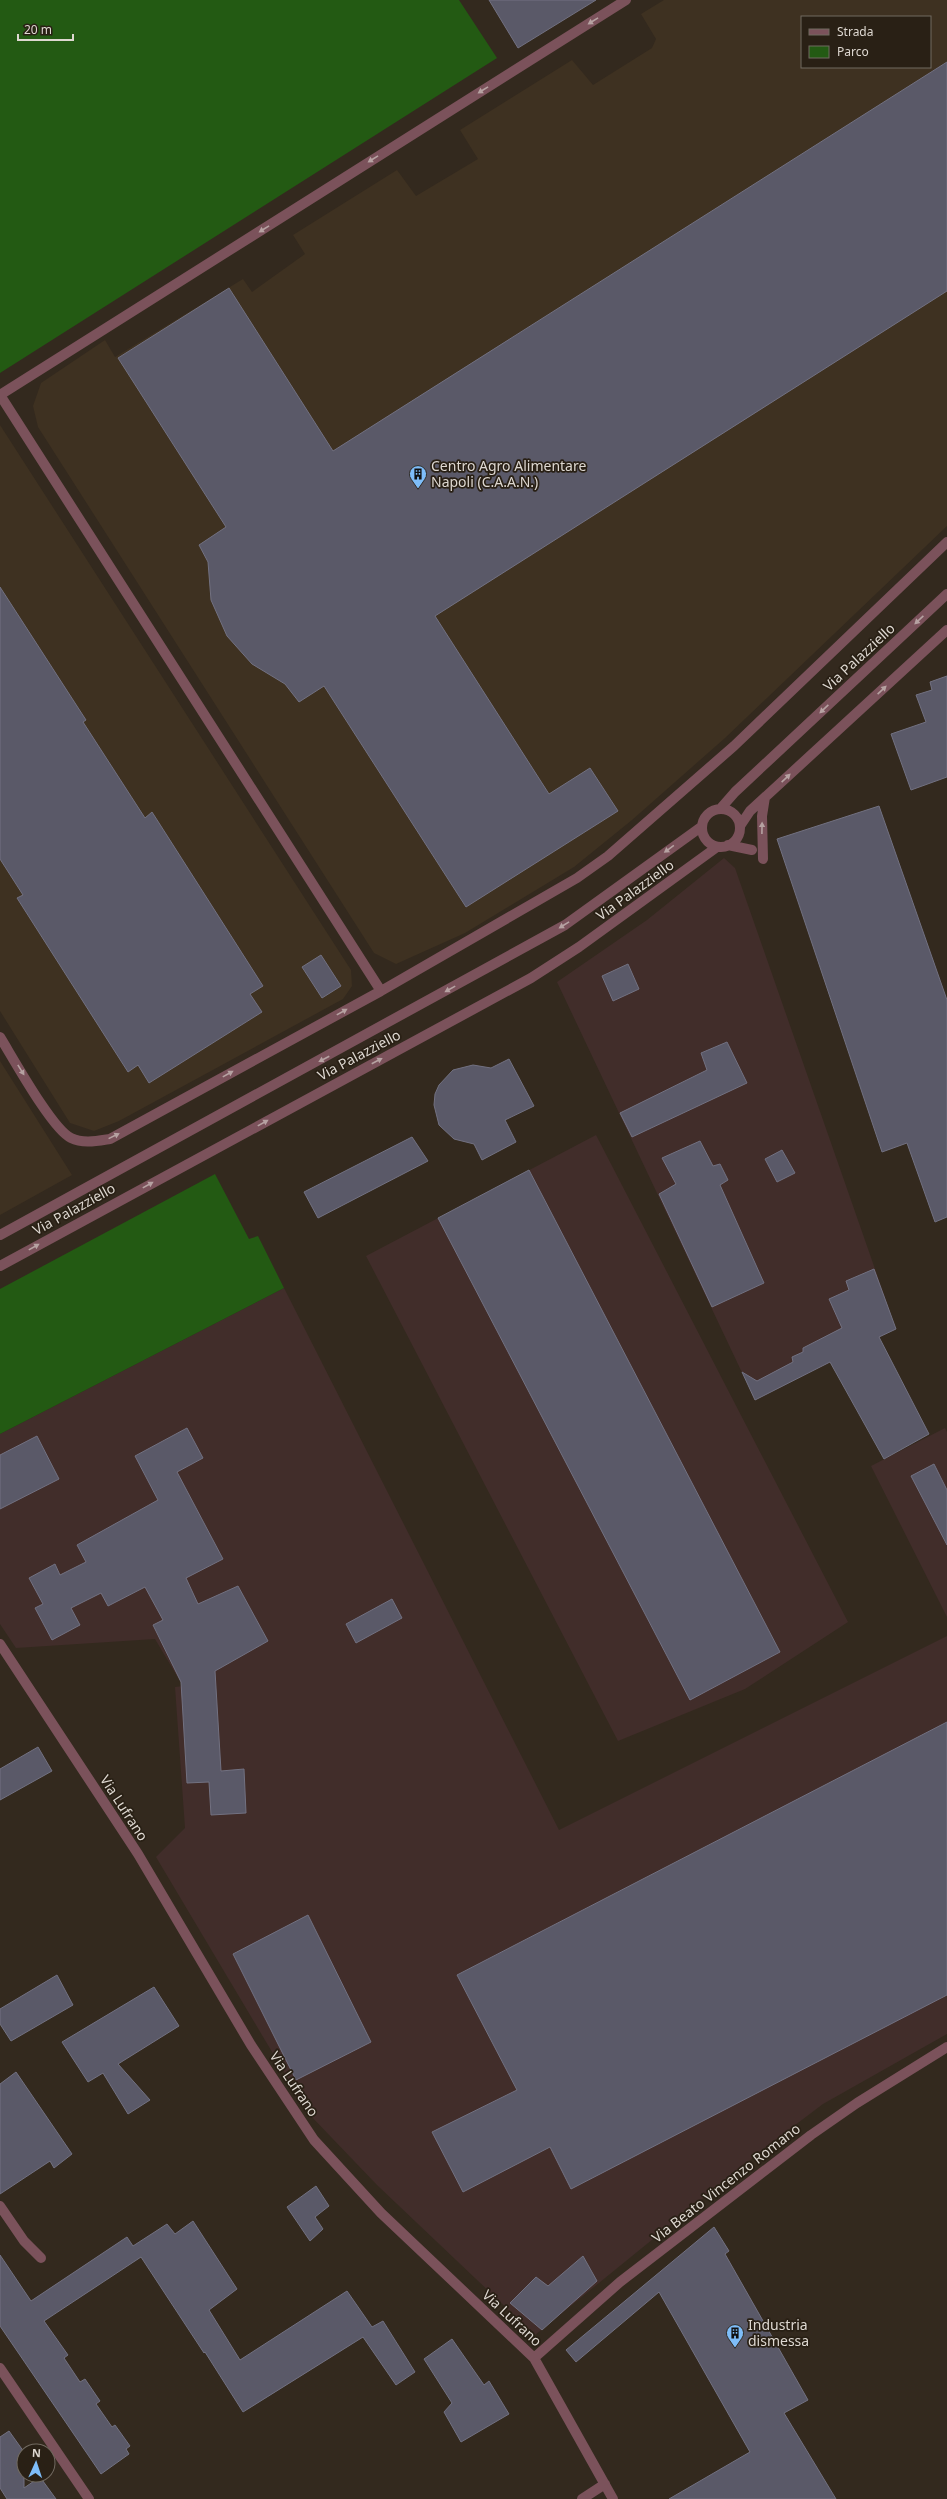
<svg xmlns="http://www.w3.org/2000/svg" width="947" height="2499" font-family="'Noto Sans',sans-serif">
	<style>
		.built { fill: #3e3121; fill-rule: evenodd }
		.industrial { fill: #412d2a }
		.green { fill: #235a13 }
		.building { fill: #5a5968; stroke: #727181 }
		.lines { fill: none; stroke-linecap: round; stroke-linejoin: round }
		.service { stroke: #7b525b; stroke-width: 10 }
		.minor { stroke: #7b525b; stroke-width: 10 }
		.oneway { fill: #b6a2a2 }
		.labels { text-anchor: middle; stroke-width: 3.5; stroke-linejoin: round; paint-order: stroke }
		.poi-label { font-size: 14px; fill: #ded8d1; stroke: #292015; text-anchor: start }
		.street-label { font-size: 14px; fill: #ded8d1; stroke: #292015 }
	</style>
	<rect width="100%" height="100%" fill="#33291e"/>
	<path class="built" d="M664,0h283v526l-222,212 -93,82 -58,47 -109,66 -69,31 -22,-11 -336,-526 -5,-21 8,-23 64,-43 10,17 128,-78 9,13 53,-38 -12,-19 104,-65 19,26 62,-37 -18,-29 112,-70 21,25 59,-37 4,-9 -15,-25zM802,17h128v50h-128z
		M0,425l351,545 1,16 -9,13 -224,122 -25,10 -24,-8 -70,-112z
		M0,1061l72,114 -72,40z"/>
	<path class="industrial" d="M724,858l11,10 161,461 -141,71 -198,-418 90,-62z
		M596,1135l252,487 -103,67 -127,52 -252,-485z
		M284,1288l275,542 388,-194v398l-124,70 -57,43 -231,188 -158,-150 -68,-71 -153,-257 29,-29 -10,-141 8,-1 -28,-47 -139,9 -16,-24v-190z
		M945,1428l2,4v185l-76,-151z"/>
	<path class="green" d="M0,0h459l38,58 -497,315z
		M215,1174l34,65 9,-3 26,52 -284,146v-145z"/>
	<path class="building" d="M489,0h107l-78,48z
		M947,62v229l-512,325 114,178 41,-26 28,43 -152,96 -142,-221 -25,16 -14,-18 -33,-20 -25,-28 -16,-36 -3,-38 -9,-17 27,-18 -108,-169 111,-70 104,163z
		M0,587l86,133 -3,2 62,96 7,-6 111,174 -13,8 12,18 -113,71 -11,-18 -10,7 -111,-174 6,-3 -23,-36z
		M947,676v101l-36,13 -20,-56 35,-12 -10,-27 16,-5 -2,-8z
		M879,806l68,194v217l-12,5 -28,-79 -25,9 -105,-313z
		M321,955l20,31 -19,12 -20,-31z
		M628,964l11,25 -26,12 -11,-25z
		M727,1042l20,41 -115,54 -12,-24 87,-43 -6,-17z
		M509,1059l25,47 -29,14 11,22 -34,18 -8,-16 -20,-5 -15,-14 -5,-20 1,-11 4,-9 14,-15 20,-5 18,3z
		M412,1137l16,24 -110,57 -14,-26z
		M700,1141l13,25 7,-2 8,16 -8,5 44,98 -52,24 -53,-113 17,-10 -14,-26z
		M782,1150l13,23 -18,9 -12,-23z
		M529,1170l251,482 -90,48 -252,-482z
		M874,1269l22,60 -17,8 50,97 -45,25 -54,-97 -75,38 -13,-28 15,9 36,-19 -1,-5 11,-5v-4l39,-20 -13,-29 20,-9 -3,-9z
		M187,1428l16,30 -26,14 46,87 -37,19 12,26 40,-18 30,55 -53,30 6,100 23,-2 2,44 -35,2 -2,-33 -22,1 -6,-101 -28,-57 10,-5 -18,-33 -37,19 -7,-13 -30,15 9,17 -28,15 -17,-32 8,-4 -14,-26 26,-14 5,11 26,-13 -9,-17 81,-45 -23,-44z
		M37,1436l22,43 -59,30v-54z
		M934,1464l13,26v55l-36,-69z
		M392,1599l10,19 -46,25 -10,-19z
		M947,1722v273l-376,194 -21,-42 -87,45 -31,-60 85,-42 -60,-115z
		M38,1747l14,24 -52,29v-31z
		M308,1915l63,127 -75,38 -63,-126z
		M57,1975l16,30 -62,36 -11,-17v-15z
		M154,1987l25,39 -61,38 32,36 -22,14 -25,-41 -15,9 -26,-40z
		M16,2072l56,82 -18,14 -4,-7 -50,33v-110z
		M316,2186l13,20 -14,11 8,12 -13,12 -23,-34z
		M193,2221l44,68 -28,21 31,50 107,-69 25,36 11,-6 32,51 -19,13 -33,-48 -120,75 -38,-60 -1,1 -63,-96 -97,64 24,34 -4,3 16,24 5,-3 15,22 -4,3 16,23 3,-2 15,21 -4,3 3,5 -28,20 -101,-148v-71l31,46 96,-64 6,9 34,-22 8,10z
		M714,2227l15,24 -4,3 83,146 -24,13 52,86h-167l81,-47 -91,-160 -83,70 -10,-12z
		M583,2256l14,25 -55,49 -32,-27 26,-26 12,9z
		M452,2339l32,46 5,-4 20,33 -48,28 -17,-30 8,-9 -28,-44z
		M9,2431l15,21v36l16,-11 16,22h-49l-7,-11v-51z"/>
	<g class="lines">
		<path class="service" d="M0,395l626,-395
			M0,395l381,596
			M0,1037c13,21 52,92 71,101 12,6 26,3 39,1l271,-148 196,-113 31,-22 126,-110 213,-204"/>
		<path class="minor" d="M721,808l14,-16 212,-198
			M702 828a19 19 0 1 1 38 0a19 19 0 1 1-38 0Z
			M740,826l10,-15 197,-181
			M728,845l24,5
			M763,859l-1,-43 3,-19
			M0,1235l565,-310 136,-98
			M0,1266l531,-288 48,-31 138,-100
			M0,1644l138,210 113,191 63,95 67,73 153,145 79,141
			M0,2206l24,35 17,17
			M534,2358l86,-76 191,-147 46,-32 90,-56
			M0,2368l89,131
			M582,2499l23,-15"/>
	</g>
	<defs><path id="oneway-solid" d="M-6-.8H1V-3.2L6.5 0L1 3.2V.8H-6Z"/></defs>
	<g class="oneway">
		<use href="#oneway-solid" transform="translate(593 21) rotate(148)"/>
		<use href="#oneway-solid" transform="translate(483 90) rotate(148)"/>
		<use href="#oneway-solid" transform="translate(373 159) rotate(148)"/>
		<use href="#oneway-solid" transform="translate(264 229) rotate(148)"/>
		<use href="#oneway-solid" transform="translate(919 620) rotate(137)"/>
		<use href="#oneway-solid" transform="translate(882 690) rotate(-43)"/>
		<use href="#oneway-solid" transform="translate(824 709) rotate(137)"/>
		<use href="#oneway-solid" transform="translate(786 778) rotate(-43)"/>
		<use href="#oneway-solid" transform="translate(762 828) rotate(-89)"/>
		<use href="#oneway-solid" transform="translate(669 849) rotate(144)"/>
		<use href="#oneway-solid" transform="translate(564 925) rotate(148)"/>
		<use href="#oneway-solid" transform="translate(450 989) rotate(151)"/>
		<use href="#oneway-solid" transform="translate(342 1012) rotate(-29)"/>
		<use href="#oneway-solid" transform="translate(324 1059) rotate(152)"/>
		<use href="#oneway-solid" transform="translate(377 1061) rotate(-28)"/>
		<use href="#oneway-solid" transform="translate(21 1070) rotate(58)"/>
		<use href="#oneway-solid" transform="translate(228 1074) rotate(-29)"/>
		<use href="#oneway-solid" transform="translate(263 1123) rotate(-29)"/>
		<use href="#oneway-solid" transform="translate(114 1136) rotate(-26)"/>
		<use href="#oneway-solid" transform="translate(148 1185) rotate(-29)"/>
		<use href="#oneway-solid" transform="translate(34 1247) rotate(-29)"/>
	</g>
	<defs>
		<g id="building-pin" transform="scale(0.9)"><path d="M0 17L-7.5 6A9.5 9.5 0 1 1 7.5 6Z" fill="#7ebdf9" stroke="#292015"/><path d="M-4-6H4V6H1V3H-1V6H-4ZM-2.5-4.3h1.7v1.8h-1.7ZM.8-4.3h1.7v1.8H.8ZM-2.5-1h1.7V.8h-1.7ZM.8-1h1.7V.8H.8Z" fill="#111"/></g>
	</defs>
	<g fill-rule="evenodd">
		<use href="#building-pin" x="418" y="474"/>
		<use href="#building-pin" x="735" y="2333"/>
	</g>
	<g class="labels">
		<g class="poi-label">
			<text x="431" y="471">Centro Agro Alimentare<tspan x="431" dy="16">Napoli (C.A.A.N.)</tspan></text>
			<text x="748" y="2330">Industria<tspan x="748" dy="16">dismessa</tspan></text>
		</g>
		<g class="street-label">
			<text transform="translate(859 657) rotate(-43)" y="5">Via Palazziello</text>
			<text transform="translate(635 890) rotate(-36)" y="5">Via Palazziello</text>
			<text transform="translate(359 1055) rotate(-28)" y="5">Via Palazziello</text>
			<text transform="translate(74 1209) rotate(-29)" y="5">Via Palazziello</text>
			<text transform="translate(124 1808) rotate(57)" y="5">Via Lufrano</text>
			<text transform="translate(294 2084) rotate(56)" y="5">Via Lufrano</text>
			<text transform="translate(726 2183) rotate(-38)" y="5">Via Beato Vincenzo Romano</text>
			<text transform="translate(512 2318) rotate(43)" y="5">Via Lufrano</text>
		</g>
	</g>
	<rect x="801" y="16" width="130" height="52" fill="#292015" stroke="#716a60"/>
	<rect x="809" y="29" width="20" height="6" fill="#7b525b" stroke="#716a60"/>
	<text x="837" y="36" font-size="12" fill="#ded8d1">Strada</text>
	<rect x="809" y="46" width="20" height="12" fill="#235a13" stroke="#716a60"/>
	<text x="837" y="56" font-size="12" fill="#ded8d1">Parco</text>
	<g transform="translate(36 2463) rotate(3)"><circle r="19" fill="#292015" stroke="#716a60"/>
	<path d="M0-3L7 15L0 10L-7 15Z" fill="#7ebdf9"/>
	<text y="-6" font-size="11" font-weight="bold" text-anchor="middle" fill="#ded8d1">N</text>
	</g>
	<path d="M18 34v6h55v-6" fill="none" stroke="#ded8d1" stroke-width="2"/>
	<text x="24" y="34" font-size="12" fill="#ded8d1" stroke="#292015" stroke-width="3" paint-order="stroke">20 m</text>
</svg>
